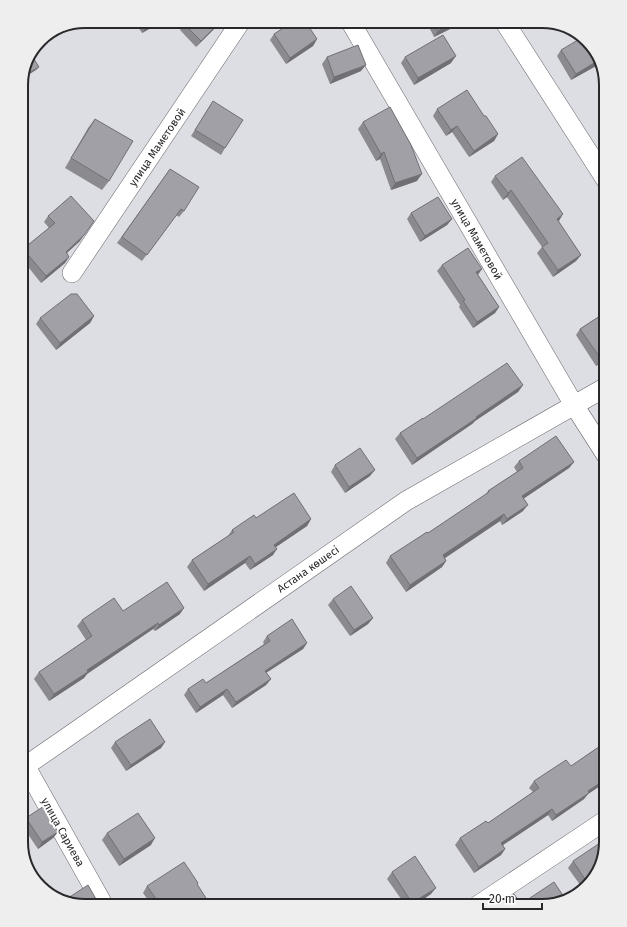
<svg xmlns="http://www.w3.org/2000/svg" width="627" height="927" font-family="'Fira Sans',sans-serif">
	<style>
		.lines { fill: none; stroke-linecap: round; stroke-linejoin: round }
		.minor-casing { stroke: #67676c; stroke-width: 20 }
		.minor { stroke: #fff; stroke-width: 19 }
		.wall { fill: #8a8a8f }
		.shaded-wall { fill: #707074 }
		.building { fill: #a0a0a6; stroke: #707074 }
		.labels { text-anchor: middle; stroke-width: 4; stroke-linejoin: round; paint-order: stroke }
		.street-label { font-size: 11px; fill: #29292b; stroke: #fff }
		.rim { fill: none; stroke: #29292b; stroke-width: 2 }
	</style>
	<rect width="100%" height="100%" fill="#dddee4"/>
	<g class="lines">
		<g class="minor-casing">
			<path id="minor" d="M350,21l224,384 32,50
				M504,21l102,159
				M72,273l169,-252
				M21,758l83,148
				M21,769l45,-31 340,-237 200,-114
				M477,906l129,-86"/>
		</g>
		<use href="#minor" class="minor"/>
	</g>
	<path class="wall" d="M134,21h29l-21,12z
		M426,21h37l-1,2 -28,14z
		M184,24h35l-23,23 -16,-17z
		M274,34l43,5 -4,7 -27,18 -16,-24z
		M561,50l37,5 2,6 -4,5 -25,14 -14,-24z
		M327,57l34,14 -31,13 -8,-20z
		M405,57l46,6 -37,22 -13,-22z
		M213,101l12,47 -4,7 -30,-19z
		M437,109l47,7 14,18 -4,7 -25,16 -17,-25 -6,4 -13,-20z
		M95,119l14,62 -7,9 -37,-22 23,-40z
		M363,122l54,59 -26,9 -11,-31 -4,2 -18,-32z
		M170,169l14,42 -5,6 -3,-2 -34,46 -25,-18z
		M495,176l63,45 23,34 -5,6 -23,16 -16,-24 5,-6 -35,-50 -4,3 -12,-18z
		M411,213l41,6 -5,6 -27,17 -13,-23z
		M48,216l32,25 -13,12 2,4 -4,6 -24,20 -20,-25v-6l2,-3 26,-21 -5,-6z
		M442,265l40,4 -4,6 21,32 -4,6 -22,15 -14,-21 1,-2 -23,-34z
		M606,312v47l-10,7 -20,-31 4,-6z
		M94,316l-4,7 -34,27 -20,-26 4,-6z
		M523,385l-5,7 -43,29 -3,3 -60,41 -17,-26 5,-6 23,-14z
		M519,461l55,1 -5,6 -46,31v12l-21,14 -2,-4 -55,37 1,3 -4,6 -36,25 -20,-29 4,-7 38,-23 57,-38 3,-4 29,-19 -3,-5z
		M335,465l35,11 -25,17 -14,-21z
		M256,518l55,1 -4,7 -31,21 -3,8 -23,15 -5,-7 -41,28 -17,-24 5,-7 36,-24 4,-6z
		M333,599l40,19 -5,6 -18,12 -22,-31z
		M123,611l57,3 -25,17 -2,-2 -66,45 -3,4 -35,23 -15,-22 5,-7 47,-32 -9,-14 5,-6z
		M267,636l40,7 -4,6 -37,24 5,6 -5,6 -34,23 -9,-13 -27,18 -12,-18 4,-6 18,-6 58,-39 -1,-2z
		M115,742h50l-4,6 -35,23 -15,-23z
		M606,742v40l-18,12 -4,5 -32,22 -4,-6 -45,30 2,4 -4,6 -27,18 -19,-28 5,-7 28,-15 45,-31 -4,-4 5,-7 37,-15z
		M26,818l32,14 -5,6 -15,11 -17,-25z
		M107,833l44,12 -32,21 -17,-26z
		M573,861l24,13 -14,15 -15,-21z
		M392,872l39,22 -18,12h-7l-19,-27z
		M197,885l14,21h-59l-9,-13 4,-7z"/>
	<path class="shaded-wall" d="M156,21h7l-21,12 4,-6z
		M221,21l-2,3 -23,23 5,-6z
		M457,21h6l-1,2 -28,14 4,-6z
		M317,39l-4,7 -27,18 4,-6z
		M456,56l-5,7 -37,22 4,-7z
		M599,60l1,1 -4,5 -25,14 5,-6z
		M366,65l-5,6 -31,13 4,-7z
		M39,67l-3,3 -14,9 1,-3z
		M457,126l-5,6 -6,4 5,-6z
		M498,134l-4,7 -25,16 5,-6z
		M384,152l-4,7 -4,2 5,-7z
		M422,174l-5,7 -26,9 4,-7z
		M511,190l-4,7 -4,3 5,-7z
		M563,214l-4,7 -7,4 5,-6z
		M452,219l-5,6 -27,17 5,-6z
		M85,234l-5,7 -19,17 5,-6z
		M581,255l-5,6 -23,16 5,-7z
		M69,257l-4,6 -24,20 5,-7z
		M482,269l-5,6 -1,-3z
		M499,307l-4,6 -22,15 4,-6z
		M94,316l-4,7 -34,27 4,-7z
		M606,356v3l-10,7 5,-7z
		M523,385l-5,7 -43,29 -3,3 -60,41 5,-7z
		M574,462l-5,6 -52,35 5,-7z
		M375,470l-5,6 -25,17 4,-6z
		M528,505l-5,6 -21,14 5,-6z
		M504,514l-4,7 -61,41 4,-7z
		M311,519l-4,7 -37,25 4,-6z
		M277,549l-4,6 -23,15 5,-6z
		M250,556l-5,7 -41,28 4,-7z
		M446,561l-4,6 -36,25 4,-7z
		M184,608l-4,6 -25,17 4,-6z
		M373,618l-5,6 -18,12 4,-6z
		M158,623l-5,6 -66,45 -3,4 -35,23 5,-7 33,-24z
		M307,643l-4,6 -42,27 4,-5z
		M271,679l-5,6 -34,23 4,-6z
		M227,689l-4,6 -27,18 4,-6z
		M165,742l-4,6 -35,23 5,-6z
		M606,779v3l-18,12 -4,5 -32,22 4,-6 32,-24z
		M552,809l-4,6 -51,34 4,-6z
		M58,832l-5,6 -15,11 4,-7z
		M155,838l-4,7 -32,21 5,-7z
		M505,849l-4,6 -27,18 5,-6z
		M436,888l-5,6 -18,12h-3l2,-3z"/>
	<path class="building" d="M143,21h13l-10,6z
		M187,21h34l-20,20 -17,-17z
		M294,21h11l12,18 -27,19 -16,-24z
		M433,21h24l-19,10z
		M443,35l13,21 -38,22 -13,-21z
		M583,37l13,14 2,4 1,5 -23,14 -15,-24z
		M358,45l8,20 -32,12 -7,-20z
		M32,56l7,11 -16,9z
		M467,90l17,26h2l12,18 -24,17 -17,-25 -6,4 -14,-21z
		M213,101l30,19 -18,28 -30,-18z
		M390,107l21,38 11,29 -27,9 -11,-31 -3,2 -18,-32z
		M95,119l38,22 -24,40 -38,-23z
		M522,157l41,57 -6,5 24,36 -23,15 -16,-23 6,-4 -37,-53 -3,3 -13,-17z
		M170,169l29,18 -15,24 -3,-2 -34,46 -25,-18z
		M71,196l23,25 -9,13 -19,18 3,5 -23,19 -23,-27 32,-26 -7,-7z
		M438,197l14,22 -27,17 -14,-23z
		M468,248l14,21 -6,3 23,35 -22,15 -14,-21 2,-1 -23,-35z
		M71,294h6l17,22 -34,27 -20,-25z
		M606,312v44l-5,3 -21,-30z
		M507,363l16,22 -47,32 1,1 -60,40 -17,-25 23,-15v1z
		M556,436l18,26 -52,34 6,9 -21,14 -3,-5 -61,41 3,6 -36,24 -20,-29 37,-24 1,1 61,-41 -1,-1 35,-23 -4,-7z
		M360,448l15,22 -26,17 -14,-22z
		M294,493l17,26 -37,26 3,4 -22,15 -5,-8 -42,28 -16,-24 42,-28 -2,-2 22,-15 2,3z
		M167,582l17,26 -25,17 -1,-2 -71,47 1,2 -34,22 -15,-22 53,-36 -10,-16 32,-22 9,13z
		M351,586l22,32 -19,12 -21,-31z
		M292,619l15,24 -42,28 6,8 -35,23 -9,-13 -27,18 -12,-18 15,-10 3,4 64,-42 -3,-5z
		M150,719l15,23 -34,23 -16,-23z
		M606,742v37l-18,12 1,2 -33,22 -4,-6 -51,34 4,6 -26,18 -19,-29 26,-17 2,2 51,-35 -5,-7 32,-21 5,6z
		M44,806l14,26 -16,10 -16,-24z
		M138,813l17,25 -31,21 -17,-26z
		M600,843l4,6 -7,25 -9,10 -15,-23z
		M415,856l21,32 -24,15 -20,-31z
		M184,862l14,21 -1,1 14,22h-45l-1,-1 -1,1h-3l-14,-20z
		M554,882l12,18 -24,6h-46l18,-12 7,10z
		M88,885l12,21h-19l-16,-6z"/>
	<g class="labels">
		<g class="street-label">
			<text transform="translate(157 147) rotate(-56)" y="4">улица Маметовой</text>
			<text transform="translate(477 239) rotate(60)" y="4">улица Маметовой</text>
			<text transform="translate(308 569) rotate(-35)" y="4">Астана көшесі</text>
			<text transform="translate(63 832) rotate(61)" y="4">улица Сариева</text>
		</g>
	</g>
	<path d="M0 0H627V927H0ZM85 28H542A57 57 0 0 1 599 85V842A57 57 0 0 1 542 899H85A57 57 0 0 1 28 842V85A57 57 0 0 1 85 28Z" fill="#eee" fill-rule="evenodd"/>
	<path class="rim" d="M85 28H542A57 57 0 0 1 599 85V842A57 57 0 0 1 542 899H85A57 57 0 0 1 28 842V85A57 57 0 0 1 85 28Z"/>
	<path d="M483 903v6h59v-6" fill="none" stroke="#29292b" stroke-width="2"/>
	<text x="489" y="903" font-size="12" fill="#29292b" stroke="#ffffff" stroke-width="3" paint-order="stroke">20 m</text>
</svg>
